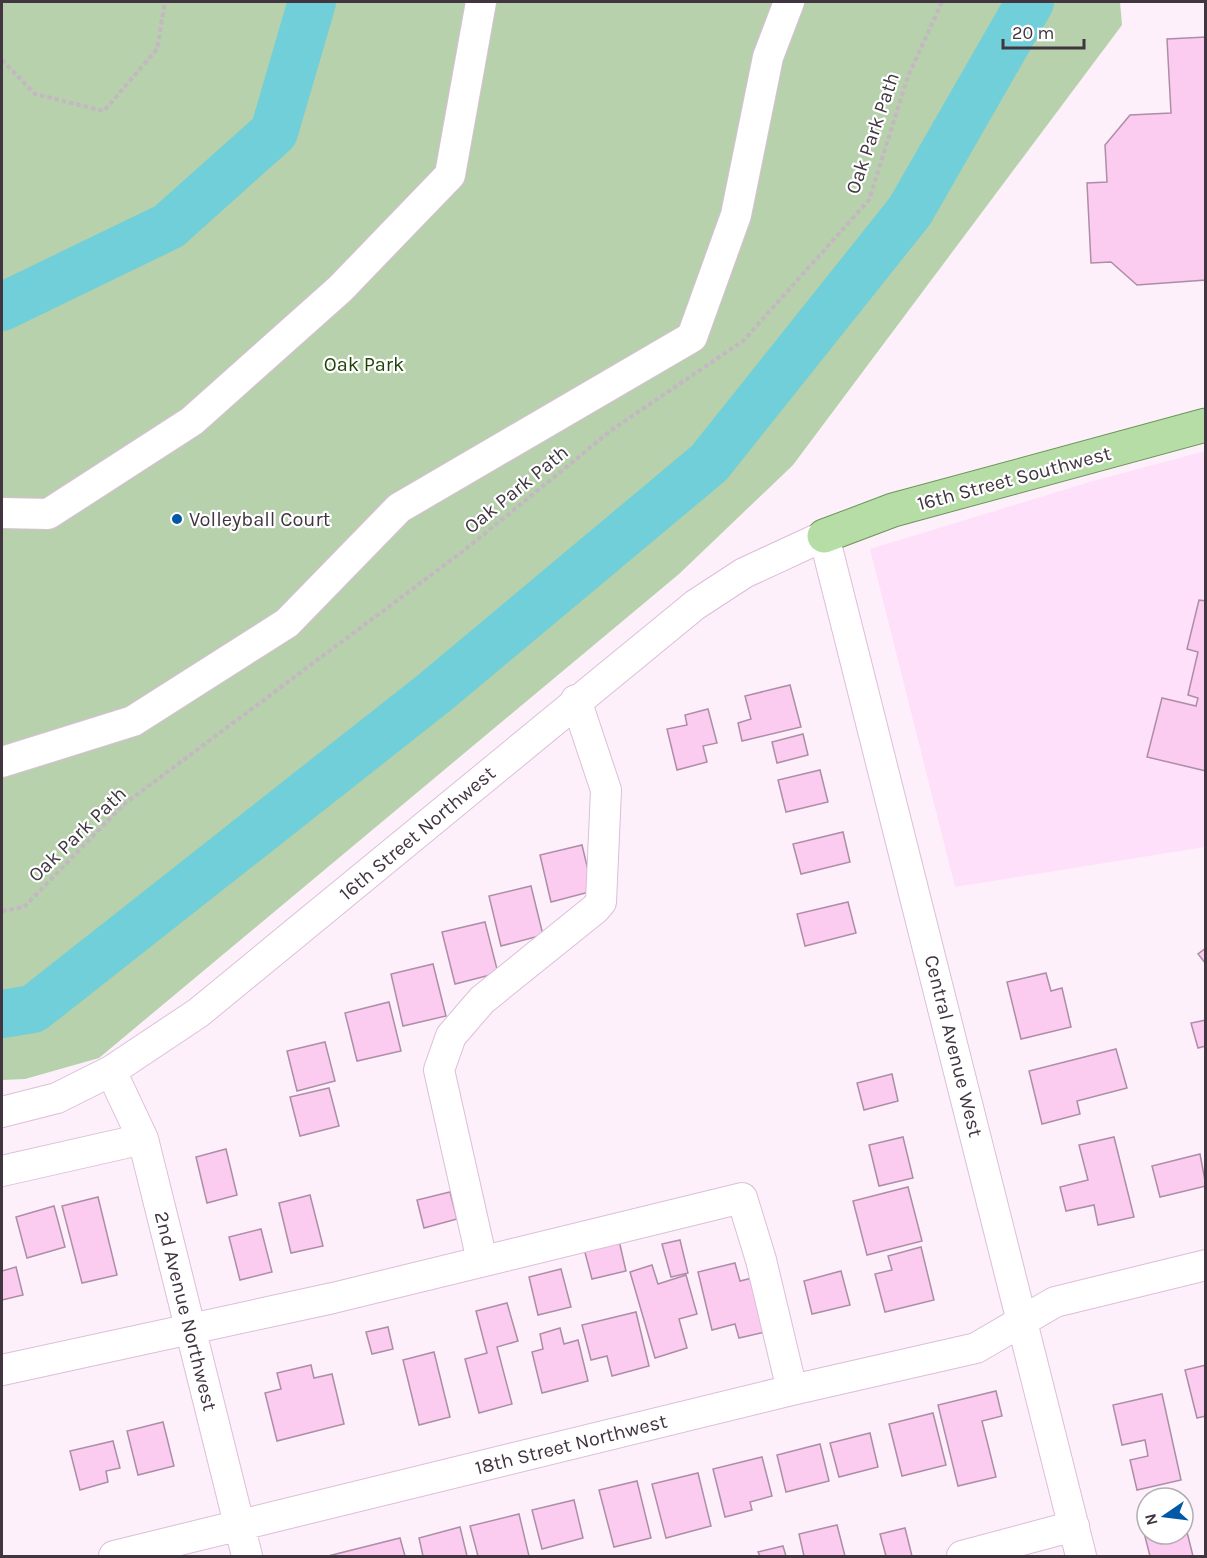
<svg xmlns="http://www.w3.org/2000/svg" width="1207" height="1558" font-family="Karla,sans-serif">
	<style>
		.built { fill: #fee0fb }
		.green { fill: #b6d1ab }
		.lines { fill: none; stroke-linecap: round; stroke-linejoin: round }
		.river { stroke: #70cfd8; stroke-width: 48 }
		.building { fill: #fbcbf0; stroke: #ad8ea6; stroke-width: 1.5 }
		.minor-casing { stroke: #dcbed9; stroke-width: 32 }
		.major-casing { stroke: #6d945b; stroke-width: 35 }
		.path { stroke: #c4b7c2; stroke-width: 4; stroke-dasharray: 4.5 3; stroke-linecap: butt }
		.minor { stroke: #fff; stroke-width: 30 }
		.major { stroke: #b6dda5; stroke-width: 33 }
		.poi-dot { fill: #0058a6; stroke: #fff; stroke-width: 2 }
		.labels { text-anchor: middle; stroke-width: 4.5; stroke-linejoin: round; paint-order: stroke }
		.street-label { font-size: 20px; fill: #413540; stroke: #fff }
		.park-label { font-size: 20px; fill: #1f4407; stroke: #fff }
		.poi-label { font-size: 20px; fill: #413540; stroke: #fff; text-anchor: start }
	</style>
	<rect width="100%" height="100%" fill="#fdf0fb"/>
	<path class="built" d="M1205,451v396l-250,40 -85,-338 223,-68z"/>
	<path class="green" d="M2,2h1118l2,23 -329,440 -114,109 -580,484 -74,21 -23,1z"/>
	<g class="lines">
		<path class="river" d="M2,307l167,-81 105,-94 38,-130
			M2,1014l31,-5 401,-316 275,-230 201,-252 120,-209"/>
	</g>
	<path class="building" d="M1206,37v243l-69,5 -26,-23 -20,1 -4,-80 20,-1 -2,-37 25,-30 41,-2 -4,-74z
		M1199,600l7,1v170l-59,-14 15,-59 34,8 2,-8 -10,-3 10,-43 -11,-3z
		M790,685l11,42 -59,14 -4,-18 13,-4 -6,-23z
		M708,709l9,34 -14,3 4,16 -30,8 -10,-41 20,-4 -2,-10z
		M803,734l5,21 -31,8 -5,-21z
		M820,770l8,32 -42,10 -8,-32z
		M843,832l7,30 -49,12 -8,-30z
		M582,845l11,46 -42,11 -11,-47z
		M531,886l12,49 -42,11 -12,-50z
		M848,902l8,31 -51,13 -8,-32z
		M485,922l13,51 -43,11 -13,-52z
		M1206,948v16l-8,-10z
		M433,964l13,52 -43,10 -12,-52z
		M1046,973l5,18 11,-3 9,39 -50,12 -14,-57z
		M389,1002l12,49 -44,10 -12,-48z
		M1206,1020v26l-8,2 -7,-25z
		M325,1042l10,39 -38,10 -10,-40z
		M1116,1049l11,39 -50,13 3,13 -38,10 -13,-53z
		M892,1074l6,27 -34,9 -7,-27z
		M329,1088l10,38 -39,10 -10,-39z
		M903,1137l10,41 -34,8 -10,-41z
		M1114,1137l20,80 -36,8 -4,-20 -28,6 -6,-24 28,-7 -9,-35z
		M226,1149l11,46 -30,8 -11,-46z
		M1200,1154l6,32 -46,11 -8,-31z
		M908,1187l14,54 -55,14 -14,-54z
		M450,1192l7,27 -33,9 -7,-28z
		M310,1195l13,51 -32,7 -12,-50z
		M98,1197l19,78 -35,8 -20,-77z
		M54,1206l11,41 -38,11 -11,-41z
		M261,1229l11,43 -32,8 -11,-43z
		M618,1236l8,35 -34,8 -9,-34z
		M680,1240l8,33 -17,4 -9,-33z
		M921,1247l13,53 -49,12 -10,-38 17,-4 -4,-14z
		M735,1263l5,18 12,-3 13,54 -26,6 -4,-14 -23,6 -14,-58z
		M652,1265l6,19 28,-9 11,39 -18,5 8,29 -32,10 -25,-86z
		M16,1267l7,28 -21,5v-29z
		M561,1269l10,38 -33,8 -9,-38z
		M841,1271l9,34 -38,9 -8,-33z
		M507,1303l11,38 -21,6 15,57 -33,9 -14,-54 22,-6 -11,-42z
		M636,1312l13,54 -37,10 -5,-20 -16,4 -9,-35z
		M388,1327l5,22 -21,5 -6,-22z
		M560,1328l4,16 14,-4 10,41 -46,12 -10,-41 11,-3 -3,-15z
		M434,1352l16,65 -31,8 -16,-65z
		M311,1365l3,13 18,-4 12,50 -67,17 -12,-48 16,-4 -4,-16z
		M1206,1365v51l-9,2 -12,-48z
		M996,1391l6,25 -20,5 14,56 -38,9 -20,-81z
		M1162,1394l19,86 -44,10 -7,-30 18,-4 -3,-16 -23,5 -9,-40z
		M933,1413l13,52 -44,11 -13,-52z
		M163,1422l11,44 -36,9 -11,-44z
		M870,1433l8,34 -39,10 -9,-34z
		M113,1441l7,27 -14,3 2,11 -28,8 -10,-39z
		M820,1444l9,37 -43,11 -9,-37z
		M762,1457l10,39 -22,6 2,8 -27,7 -12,-48z
		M698,1473l13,53 -45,12 -14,-54z
		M637,1481l14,57 -37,9 -15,-57z
		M574,1500l9,38 -41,11 -10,-39z
		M519,1514l10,42h-51l-8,-30z
		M1183,1516l10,40h-43l-9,-35 6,-2v15h36z
		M837,1525l8,31h-41l-5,-22z
		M460,1527l7,29h-44l-4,-18z
		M905,1528l7,28h-26l-6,-22z
		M400,1538l5,18h-77z
		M783,1546l3,10h-26l-2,-4z"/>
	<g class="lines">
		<g class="minor-casing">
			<path id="minor" d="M2,513l46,1 144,-93 148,-132 110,-114 31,-173
				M2,762l131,-41 154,-98 112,-115 293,-171 44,-122 32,-158 21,-55
				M111,1071l32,68 104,417
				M2,1112l55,-14 54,-27 87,-58 497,-408 49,-32 80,-37 257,1020
				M2,1171l141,-32
				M482,1261l-43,-191 12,-34 31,-36 113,-91 6,-7 5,-112 -30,-90
				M2,1370l331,-72 409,-100 19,62 31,130
				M114,1556l678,-166 184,-42 79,-46 151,-37
				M962,1556l112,-30"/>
		</g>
		<g class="major-casing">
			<path id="major" d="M824,536l69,-26 313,-85"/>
		</g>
		<path class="path" d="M2,60l33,34 69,17 53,-62 8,-47
			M2,911l22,-4 99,-102 339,-253 151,-123 130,-88 126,-141 39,-124 34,-74"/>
		<use href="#minor" class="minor"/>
		<use href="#major" class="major"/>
	</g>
	<circle class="poi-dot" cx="177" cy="519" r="6"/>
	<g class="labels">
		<g class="street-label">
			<text transform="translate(872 133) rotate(-71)" y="7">Oak Park Path</text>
			<text transform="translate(1014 478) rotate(-15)" y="7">16th Street Southwest</text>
			<text transform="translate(516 489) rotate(-39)" y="7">Oak Park Path</text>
			<text transform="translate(417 833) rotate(-40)" y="7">16th Street Northwest</text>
			<text transform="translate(77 834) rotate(-44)" y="7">Oak Park Path</text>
			<text transform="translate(954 1046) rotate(76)" y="7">Central Avenue West</text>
			<text transform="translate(186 1311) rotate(76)" y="7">2nd Avenue Northwest</text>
			<text transform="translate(571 1444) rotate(-14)" y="7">18th Street Northwest</text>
		</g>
		<g class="park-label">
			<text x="364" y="371">Oak Park</text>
		</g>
		<g class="poi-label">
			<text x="189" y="526">Volleyball Court</text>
		</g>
	</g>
	<rect width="1207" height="1558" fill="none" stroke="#413540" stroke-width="6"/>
	<g transform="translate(1165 1516) rotate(256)"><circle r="28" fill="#ffffff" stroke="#b3aeb3" stroke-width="1.5"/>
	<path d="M0-4.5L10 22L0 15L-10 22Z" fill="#0058a6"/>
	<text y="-9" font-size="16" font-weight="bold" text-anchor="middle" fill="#413540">N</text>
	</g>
	<path d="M1003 39v9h81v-9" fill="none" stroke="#413540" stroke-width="3"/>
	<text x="1012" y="39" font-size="18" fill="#413540" stroke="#ffffff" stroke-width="4.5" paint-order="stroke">20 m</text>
</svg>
